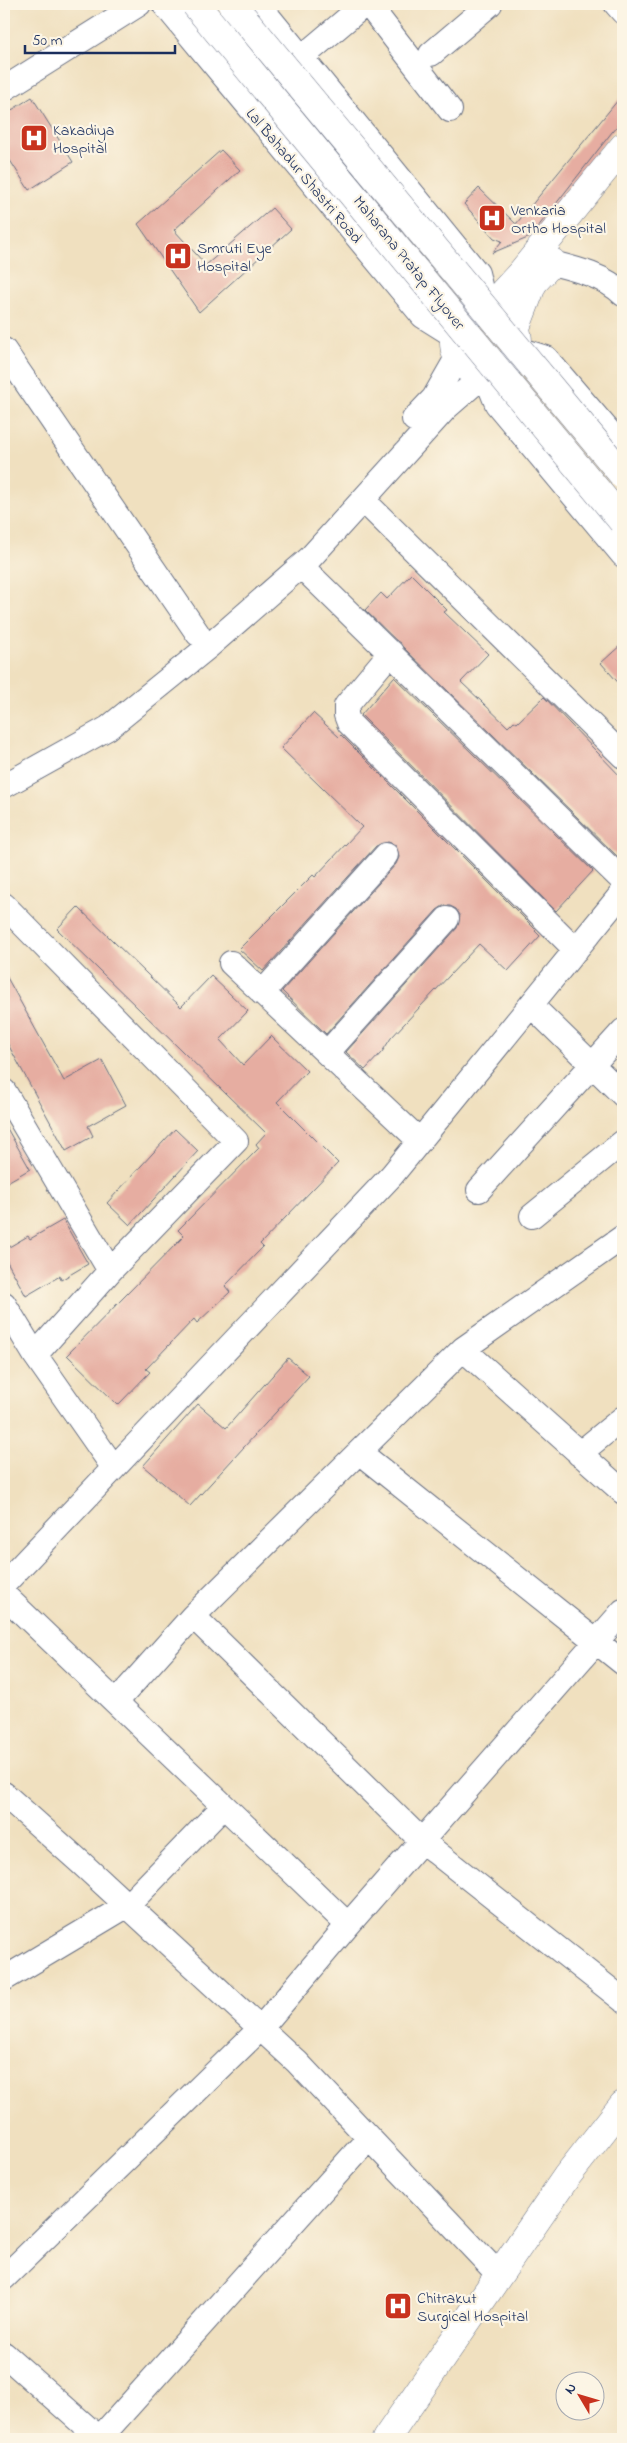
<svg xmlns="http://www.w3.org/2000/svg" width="627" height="2443" font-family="'Indie Flower',sans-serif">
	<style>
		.building { fill: #e6ada1 }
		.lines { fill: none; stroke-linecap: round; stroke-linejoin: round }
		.minor-casing { stroke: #666d80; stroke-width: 26 }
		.major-casing { stroke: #666d80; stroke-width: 29 }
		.minor { stroke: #fff; stroke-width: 24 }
		.major { stroke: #fff; stroke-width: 28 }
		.major-bridge-casing { stroke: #666d80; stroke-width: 29; stroke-linecap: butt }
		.major-bridge { stroke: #fff; stroke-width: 28 }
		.labels { text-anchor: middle; stroke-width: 4.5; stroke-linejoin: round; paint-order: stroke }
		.poi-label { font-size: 16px; fill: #1b2f5e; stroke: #fcf5e5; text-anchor: start }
		.street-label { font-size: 16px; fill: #1b2f5e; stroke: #fcf5e5 }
	</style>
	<rect width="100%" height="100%" fill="#fcf5e5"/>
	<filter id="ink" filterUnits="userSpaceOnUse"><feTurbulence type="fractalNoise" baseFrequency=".02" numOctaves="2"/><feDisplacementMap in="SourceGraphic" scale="10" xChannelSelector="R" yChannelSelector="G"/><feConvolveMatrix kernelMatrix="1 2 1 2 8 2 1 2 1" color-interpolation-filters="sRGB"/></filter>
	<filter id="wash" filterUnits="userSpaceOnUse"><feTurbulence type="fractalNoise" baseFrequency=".0096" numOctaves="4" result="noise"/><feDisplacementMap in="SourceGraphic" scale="20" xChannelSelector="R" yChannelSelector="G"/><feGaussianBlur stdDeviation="1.12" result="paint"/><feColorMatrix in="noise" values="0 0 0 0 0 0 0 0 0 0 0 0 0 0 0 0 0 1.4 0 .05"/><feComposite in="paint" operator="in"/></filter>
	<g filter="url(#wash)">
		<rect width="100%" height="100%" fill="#f0e0bf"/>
		<g id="blocks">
			<path class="building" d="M623,94v24l-93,119 -38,16 10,-12 -8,-3 -30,-34 15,-16 37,36z
				M32,97l41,65 -44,28 -25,-39v-36z
				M221,150l19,20 -66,60 32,35 66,-57 19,21 -92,83 -61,-88z
				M411,574l36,36 -3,2 44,42 -27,28 21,20 26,25 6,-6 3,2 27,-26 79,82v75l-4,4 -254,-248 16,-17 6,6z
				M623,643v45l-22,-25z
				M394,677l199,194 -37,40 -195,-196z
				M313,713l26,24 2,-2 195,195 -1,1 5,5 -32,35 -29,-27 -88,94 -9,14 -17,18 -19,-18 111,-124 3,-13 -4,-6 -6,-3h-7l-6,4 -111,124 -44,-43 114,-127 3,-7 -3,-12 -8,-3 -12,4 -113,125 -24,-22 74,-74 2,2 47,-50 -81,-79z
				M78,907l103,100 30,-31 37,35 -28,29 23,25 28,-29 36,35 -30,31 61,61 -78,81 3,3 -38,39 5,6 -33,31 -3,-4 -48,50 4,3 -32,33 -51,-50 117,-119 -6,-6 81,-82 -3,-4 10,-11 -209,-204z
				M4,972l60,109 38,-21 24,45 -38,21 5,10 -27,15 -62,-114z
				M4,1123l26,46 -26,15z
				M175,1129l23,22 -68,74 -23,-22z
				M63,1220l25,44 -27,16 -1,-4 -34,20 -22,-40v-6l24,-14 2,3z
				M288,1358l21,18 -119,130 -47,-40 55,-62 28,24z"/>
		</g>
	</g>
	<g filter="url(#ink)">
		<use href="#blocks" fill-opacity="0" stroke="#666d80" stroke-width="1"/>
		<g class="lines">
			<g class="minor-casing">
				<path id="minor" d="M164,4l259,312 32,20
					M258,4l219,269 9,38
					M368,4l82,106
					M616,4l7,8
					M431,54l59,-50
					M301,58l64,-54
					M4,89l135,-85
					M552,263c24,6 53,13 71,31
					M517,349l29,9 77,90
					M4,350l194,284
					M414,419l20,-21 24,-42
					M363,500l260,256
					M301,566l322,315
					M391,652l-45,54v9l3,8 227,227
					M4,786l104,-58 100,-81 102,-89 136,-150 39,-34 12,30 126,151
					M4,905l232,236 -126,130 -75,84
					M231,963l189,178
					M262,993l124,-138
					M531,1005l92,90
					M328,1052l119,-133
					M4,1091l106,180
					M479,1190l144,-159
					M532,1216l91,-74
					M4,1304l31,51 79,113
					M463,1349l160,-112
					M359,1452l264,211
					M579,1454l44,-36
					M4,1584l388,-409 231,-283
					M4,1595l344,330
					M193,1616l270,-267 160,143
					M116,1702l77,-86 230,226 200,158
					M4,1794l76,68 217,200 201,212
					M4,1979l124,-74 96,-99
					M4,2278l257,-250 87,-103 275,-314
					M4,2354l96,85
					M99,2439l270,-301"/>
			</g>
			<g class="major-casing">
				<path id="major" d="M454 342a32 32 0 1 1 64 0a32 32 0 1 1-64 0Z
					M486,311l35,-38 102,-126
					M515,330l18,-47 19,-21
					M386,2439l181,-263 56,-71"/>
			</g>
			<use href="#minor" class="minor"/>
			<use href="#major" class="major"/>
			<g class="major-bridge-casing">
				<path id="major-bridge" d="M195,4l428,518
					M232,4l391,471"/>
			</g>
			<use href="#major-bridge" class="major-bridge"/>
		</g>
	</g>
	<defs>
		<g id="hospital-square" transform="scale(1.4375)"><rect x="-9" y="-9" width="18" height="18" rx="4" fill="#c8321e" stroke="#fcf5e5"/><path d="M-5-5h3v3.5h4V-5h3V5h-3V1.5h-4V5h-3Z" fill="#fff"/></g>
	</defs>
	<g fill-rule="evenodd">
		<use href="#hospital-square" x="34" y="138"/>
		<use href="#hospital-square" x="492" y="218"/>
		<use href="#hospital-square" x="178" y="256"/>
		<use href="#hospital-square" x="398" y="2306"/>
	</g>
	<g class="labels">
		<g class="poi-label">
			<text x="53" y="135">Kakadiya<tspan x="53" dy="18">Hospital</tspan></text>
			<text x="511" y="215">Venkaria<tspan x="511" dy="18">Ortho Hospital</tspan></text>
			<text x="197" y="253">Smruti Eye<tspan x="197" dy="18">Hospital</tspan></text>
			<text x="417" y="2303">Chitrakut<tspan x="417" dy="18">Surgical Hospital</tspan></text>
		</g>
		<g class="street-label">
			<text transform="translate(305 175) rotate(50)" y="6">Lal Bahadur Shastri Road</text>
			<text transform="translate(410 262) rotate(51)" y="6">Maharana Pratap Flyover</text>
		</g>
	</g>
	<rect width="627" height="2443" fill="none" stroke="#fcf5e5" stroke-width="20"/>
	<g transform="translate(580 2396) rotate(308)"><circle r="24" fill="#fcf5e5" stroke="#a2a6af"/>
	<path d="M0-4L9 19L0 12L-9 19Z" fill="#c8321e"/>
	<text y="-8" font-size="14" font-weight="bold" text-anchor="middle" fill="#1b2f5e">N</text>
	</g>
	<path d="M25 45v8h150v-8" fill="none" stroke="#1b2f5e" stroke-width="2.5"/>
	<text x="32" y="45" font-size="15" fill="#1b2f5e" stroke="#fcf5e5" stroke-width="4" paint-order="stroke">50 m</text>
</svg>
